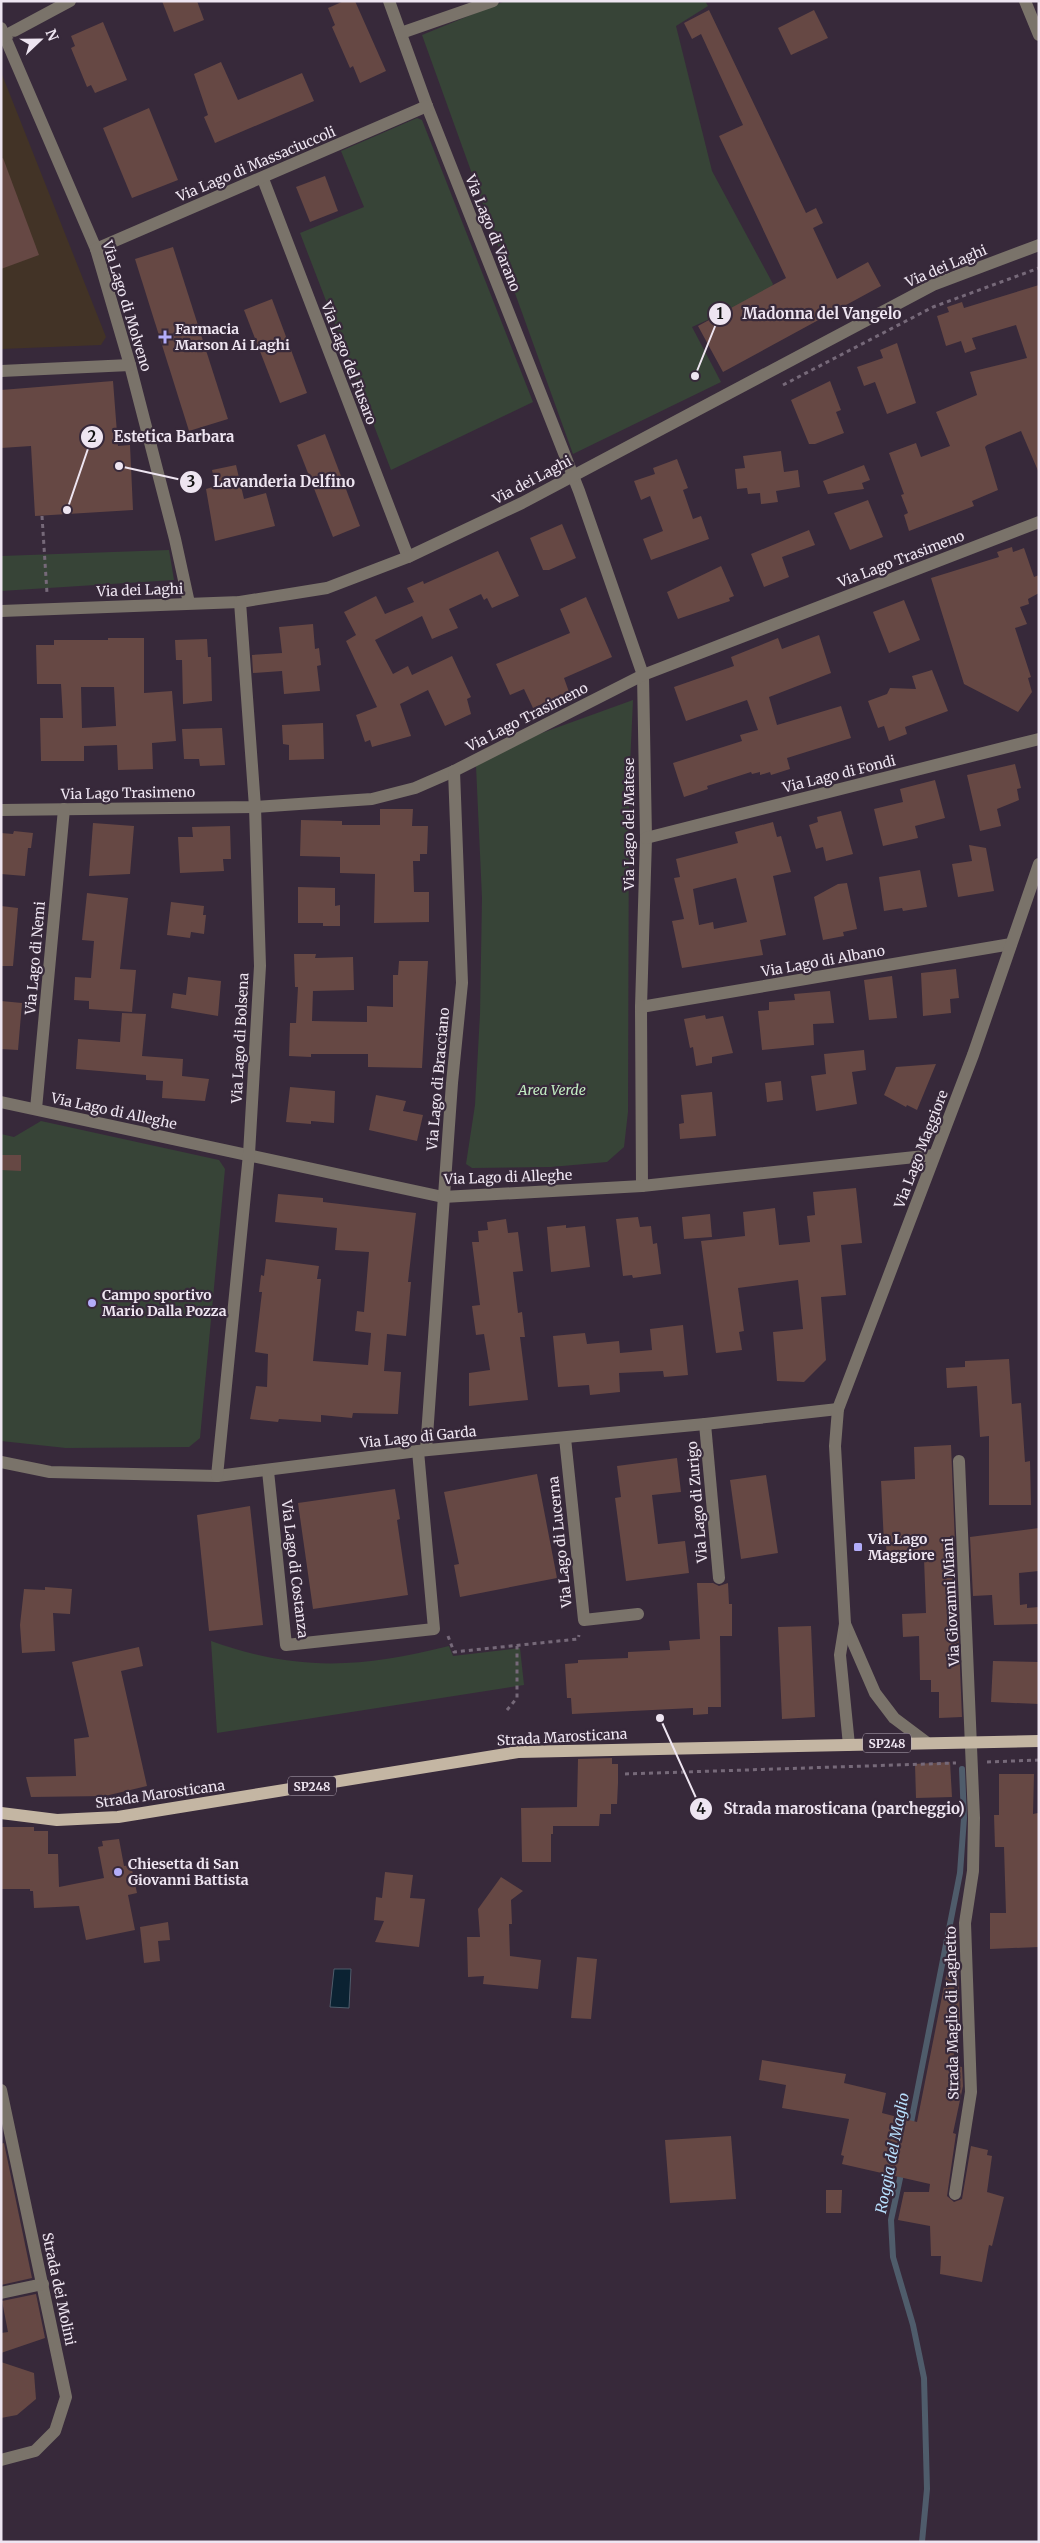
<svg xmlns="http://www.w3.org/2000/svg" width="1040" height="2543" viewBox="0 0 1040 2543" font-family="Merriweather,serif">
<rect width="100%" height="100%" fill="#37293a"/>
<polygon fill="#423326" points="1,72 106,337 101,345 1,349"/>
<g fill="#374437">
<polygon points="505,1 705,1 708,6 676,26 712,171 773,284 769,292 692,327 721,382 573,454 422,35"/>
<polygon points="417,118 422,120 533,402 391,470 300,233 364,207 341,151"/>
<polygon points="169,550 174,580 1,591 1,556"/>
<polygon points="633,700 629,788 628,1112 624,1147 607,1162 551,1167 472,1168 466,1164 475,1105 480,1014 482,898 476,766 517,742"/>
<polygon points="41,1121 219,1160 225,1169 200,1438 189,1447 66,1448 1,1441 1,1134 14,1137"/>
<path d="M211,1641C297,1672 362,1668 449,1646L453,1656L520,1648L524,1685L217,1733Z"/>
</g>
<polygon fill="#0b2232" stroke="#4f5c6b" points="334,1969 351,1969 349,2008 330,2007"/>
<g fill="none" stroke-linecap="round" stroke-linejoin="round">
<g stroke="#4f5c6b" stroke-width="6">
<polyline points="910,2128 960,1873 964,1818 962,1769"/>
<polyline points="902,2169 891,2220 893,2257 913,2325 924,2378 927,2489 922,2542"/>
</g>
</g>
<g fill="#664844" fill-rule="evenodd">
<polygon points="162,1 197,1 204,20 174,32"/>
<polygon points="344,1 355,1 386,71 360,83 353,66 350,68 332,27 335,25 328,8"/>
<polygon points="709,10 806,213 816,208 823,223 813,228 837,279 868,262 881,286 723,372 698,326 786,278 719,136 743,125 701,34 692,39 684,23"/>
<polygon points="814,10 828,38 791,55 778,28"/>
<polygon points="103,22 127,80 95,93 91,85 87,87 71,48 75,46 71,36"/>
<polygon points="221,62 238,100 302,73 314,101 215,143 204,117 208,115 194,74"/>
<polygon points="149,108 178,180 132,198 103,128"/>
<polygon points="3,158 39,255 1,269 1,159"/>
<polygon points="325,176 338,211 310,222 296,187"/>
<polygon points="173,247 228,419 189,431 135,259"/>
<polygon points="1039,285 1039,473 1021,431 987,445 985,447 998,490 972,501 974,506 909,531 904,515 908,513 901,495 904,494 889,453 916,443 921,457 950,446 936,412 977,395 970,372 1027,358 1016,325 972,338 976,349 965,353 961,341 946,346 937,316 949,312 947,307 962,302 964,308"/>
<polygon points="272,299 307,393 280,403 244,310"/>
<polygon points="897,343 916,403 887,414 875,382 864,386 857,367 883,358 880,350"/>
<polygon points="113,381 118,446 130,445 133,510 35,516 31,446 1,448 1,390"/>
<polygon points="830,381 841,410 836,412 844,433 815,444 809,444 791,400"/>
<polygon points="325,434 360,526 333,537 297,445"/>
<polygon points="781,451 784,472 798,470 800,487 776,491 778,502 761,504 760,493 748,494 747,488 737,489 735,469 745,468 743,456"/>
<polygon points="677,459 688,488 683,490 693,519 701,516 709,539 651,560 643,539 663,531 650,496 641,500 634,481 655,474 653,468"/>
<polygon points="236,465 244,499 266,493 275,526 215,541 206,489 216,486 212,470"/>
<polygon points="864,465 870,480 862,483 864,489 828,494 823,481"/>
<polygon points="868,500 883,537 850,550 834,513"/>
<polygon points="562,524 576,558 549,570 543,570 530,538"/>
<polygon points="809,530 815,545 782,557 789,577 764,587 751,554"/>
<polygon points="1012,547 1013,552 1024,548 1034,577 1039,575 1039,593 1028,599 1029,604 1020,607 1027,624 1015,628 1031,677 1028,678 1032,692 1018,712 964,684 931,578 999,557 997,552"/>
<polygon points="498,551 519,596 492,608 487,598 484,600 481,594 449,609 458,628 432,639 422,616 375,640 393,674 408,666 412,675 452,656 471,697 467,699 471,714 445,726 428,690 400,704 411,736 372,747 370,740 365,742 356,715 377,707 346,641 356,635 344,612 376,596 385,614 414,602 407,588 423,581 424,584"/>
<polygon points="721,566 734,596 729,598 730,601 678,619 667,592"/>
<polygon points="586,597 612,657 564,678 569,692 533,708 524,689 510,695 496,664 570,633 560,609"/>
<polygon points="904,600 920,640 889,653 873,612"/>
<polygon points="313,624 315,649 319,648 321,665 317,666 320,691 284,694 282,671 253,673 252,655 282,653 279,627"/>
<polygon points="819,635 831,673 769,697 777,725 841,706 851,738 787,758 790,769 771,775 770,772 760,775 760,772 752,774 751,772 707,786 708,789 684,797 673,763 742,741 740,735 758,730 747,700 686,721 674,687 734,666 731,657 778,638 782,649"/>
<path d="M108,638H144V693L172,691L176,741L152,743L153,769L118,770L117,745L84,746V761H41L40,718H63L61,684H37L36,645H54V640H108ZM81,687H114L116,726L82,728Z"/>
<polygon points="207,639 208,657 211,657 212,701 183,704 182,660 176,660 175,640"/>
<polygon points="932,670 948,711 905,727 907,734 889,741 884,726 878,728 868,701 887,694 890,688 916,689 912,676"/>
<polygon points="323,723 324,759 289,760 289,745 283,744 282,725"/>
<polygon points="222,728 225,765 200,766 199,759 184,759 182,729"/>
<polygon points="1015,764 1021,788 1017,789 1019,800 997,809 1001,826 980,831 967,775"/>
<polygon points="935,780 945,818 915,826 918,838 883,846 874,809 903,802 900,789"/>
<polygon points="380,809 413,809 412,826 428,826 427,854 420,854 420,861 413,861 414,892 429,892 429,922 374,923 375,874 340,873 340,857 300,856 301,820 342,821 342,825 380,825"/>
<polygon points="841,811 853,854 826,861 823,847 816,849 809,825 818,822 817,817"/>
<path d="M773,822L777,837L781,836L791,872L773,876L786,935L760,940L763,955L682,968L672,921L684,919L674,878L680,877L676,859L738,843L735,832ZM736,878L747,922L714,929L713,922L699,925L693,889Z"/>
<polygon points="93,823 134,826 130,874 89,876"/>
<polygon points="230,826 231,859 223,859 224,871 180,873 178,837 193,837 192,827"/>
<polygon points="14,831 33,833 31,848 28,848 25,876 1,874 1,833 13,834"/>
<polygon points="969,845 986,848 994,891 958,897 952,864 972,861"/>
<polygon points="920,870 927,907 903,911 902,908 884,911 879,877"/>
<polygon points="847,883 857,929 843,932 844,936 823,940 814,897 838,884"/>
<polygon points="298,887 335,888 335,906 340,905 340,926 323,926 323,923 298,923"/>
<polygon points="87,893 128,898 120,969 136,970 132,1012 89,1009 89,1001 74,1000 75,977 91,978 94,941 82,940"/>
<polygon points="171,902 204,906 203,915 206,915 204,934 191,932 190,938 167,935"/>
<polygon points="1,906 18,908 13,966 1,966"/>
<polygon points="294,954 316,954 315,958 353,957 354,990 313,991 312,1021 367,1022 367,1006 393,1007 393,975 398,975 399,961 428,961 422,1068 368,1067 368,1054 311,1054 311,1057 289,1056 290,1023 296,1023 298,987 295,987"/>
<polygon points="956,969 959,998 950,999 951,1013 923,1016 921,973"/>
<polygon points="892,976 897,1018 869,1020 864,980"/>
<polygon points="188,977 221,981 218,1016 171,1008 173,993 186,995"/>
<polygon points="830,991 834,1023 813,1024 814,1045 762,1050 758,1011 769,1010 769,1002 795,1000 794,994"/>
<polygon points="1,1001 22,1003 18,1050 1,1049"/>
<polygon points="122,1013 146,1014 142,1056 183,1059 182,1076 209,1079 205,1101 162,1098 163,1081 146,1080 146,1075 76,1069 78,1039 120,1042"/>
<polygon points="705,1015 706,1019 723,1016 733,1053 712,1057 712,1063 696,1066 693,1047 690,1048 684,1019"/>
<polygon points="864,1050 866,1070 852,1072 857,1104 816,1111 811,1076 826,1074 824,1054"/>
<polygon points="936,1064 917,1110 907,1105 906,1107 884,1095 896,1067"/>
<polygon points="781,1081 783,1100 767,1102 765,1083"/>
<polygon points="290,1087 335,1091 334,1123 311,1121 311,1124 286,1122"/>
<polygon points="712,1092 716,1136 680,1139 679,1124 684,1123 681,1095"/>
<polygon points="376,1095 406,1101 403,1111 423,1115 417,1141 369,1130"/>
<polygon points="2,1155 21,1155 21,1171 1,1170"/>
<polygon points="856,1188 862,1243 841,1245 846,1295 821,1297 826,1360 804,1382 777,1381 773,1332 803,1329 798,1280 738,1288 744,1331 739,1332 742,1350 716,1353 701,1241 745,1236 743,1212 775,1208 779,1245 810,1242 807,1216 815,1215 813,1192"/>
<polygon points="278,1194 323,1198 323,1202 416,1213 408,1282 411,1282 406,1336 387,1334 384,1371 401,1372 398,1414 353,1413 352,1418 321,1415 321,1422 279,1419 278,1422 250,1419 256,1386 267,1387 268,1354 255,1352 262,1292 259,1292 261,1275 264,1276 266,1259 319,1266 317,1279 321,1279 313,1361 368,1365 371,1333 355,1331 357,1311 364,1312 369,1252 335,1250 337,1228 275,1222"/>
<polygon points="710,1214 712,1237 684,1239 682,1217"/>
<polygon points="638,1217 640,1227 651,1226 653,1244 657,1243 661,1274 633,1278 632,1275 623,1276 616,1219"/>
<polygon points="506,1219 508,1233 518,1232 523,1271 513,1272 518,1313 522,1312 525,1337 520,1337 528,1400 469,1406 469,1373 490,1370 484,1334 476,1335 472,1306 480,1305 472,1242 479,1242 478,1231 488,1230 487,1222"/>
<polygon points="566,1225 566,1228 585,1226 590,1267 551,1272 547,1227"/>
<polygon points="683,1325 688,1375 664,1377 663,1371 619,1373 620,1392 590,1395 589,1385 558,1387 553,1336 585,1333 587,1344 619,1341 620,1353 652,1350 650,1329"/>
<polygon points="1009,1359 1012,1404 1021,1403 1025,1462 1030,1461 1031,1505 989,1505 989,1436 980,1437 977,1386 947,1388 946,1368 965,1367 965,1361"/>
<polygon points="951,1445 962,1717 939,1718 939,1692 931,1692 931,1680 920,1680 919,1636 903,1637 902,1614 926,1613 924,1558 887,1560 886,1544 884,1544 881,1481 915,1479 914,1447"/>
<polygon points="677,1458 681,1492 652,1495 658,1544 685,1541 689,1573 626,1581 615,1498 621,1497 617,1466"/>
<polygon points="537,1474 557,1578 460,1597 454,1565 459,1564 444,1492"/>
<polygon points="766,1475 778,1553 741,1559 730,1480"/>
<polygon points="395,1489 400,1519 397,1520 408,1595 313,1609 298,1503"/>
<polygon points="250,1506 263,1625 209,1631 197,1515"/>
<polygon points="1039,1528 1039,1571 1019,1573 1020,1605 1027,1604 1027,1608 1039,1607 1039,1624 994,1625 992,1595 973,1596 970,1537"/>
<polygon points="697,1583 713,1583 719,1586 728,1583 729,1604 732,1604 732,1636 720,1636 721,1707 708,1707 708,1714 693,1715 693,1708 572,1714 571,1698 567,1698 565,1664 578,1663 578,1660 628,1658 628,1652 670,1650 669,1641 700,1639"/>
<polygon points="45,1587 72,1589 70,1614 53,1613 55,1651 22,1653 20,1625 24,1589 45,1590"/>
<polygon points="811,1626 815,1717 782,1719 778,1627"/>
<polygon points="139,1647 143,1666 121,1671 147,1786 105,1796 31,1797 26,1777 76,1776 74,1739 89,1737 72,1662"/>
<polygon points="993,1661 1039,1662 1039,1704 991,1702"/>
<polygon points="612,1758 612,1764 618,1764 618,1783 617,1804 611,1804 611,1814 600,1814 599,1826 553,1826 553,1834 551,1834 551,1862 522,1862 521,1808 577,1807 578,1759"/>
<polygon points="950,1762 952,1797 916,1798 915,1764"/>
<polygon points="999,1774 1034,1774 1033,1814 1038,1813 1039,1822 1039,1947 990,1949 990,1913 1006,1913 1004,1847 995,1847 994,1815 999,1815"/>
<polygon points="1,1827 34,1827 34,1831 48,1831 48,1854 58,1854 59,1887 104,1878 98,1847 103,1846 102,1841 119,1839 124,1866 131,1865 137,1893 128,1895 135,1930 86,1940 79,1906 34,1908 33,1891 30,1891 30,1889 2,1889"/>
<polygon points="385,1872 413,1875 410,1898 425,1899 419,1947 375,1942 384,1921 374,1920 376,1897 382,1898"/>
<polygon points="501,1877 523,1891 511,1900 512,1924 509,1924 510,1956 541,1960 538,1989 483,1984 484,1976 468,1977 467,1937 480,1937 478,1909"/>
<polygon points="168,1922 170,1940 158,1941 160,1961 144,1963 140,1927"/>
<polygon points="954,1936 957,1936 960,2019 952,2065 962,2067 963,2086 953,2133 956,2134 947,2196 954,2202 962,2199 971,2146 988,2150 987,2155 992,2156 987,2192 1004,2197 992,2246 989,2245 982,2282 940,2274 941,2256 931,2256 930,2226 898,2220 904,2192 929,2192 930,2184 842,2164 844,2156 841,2155 849,2119 782,2108 786,2085 759,2080 762,2060 846,2074 844,2083 886,2093 882,2113 917,2122"/>
<polygon points="577,1957 597,1959 591,2019 571,2018"/>
<polygon points="731,2136 736,2199 670,2203 665,2140"/>
<polygon points="4,2143 32,2278 1,2285 1,2144"/>
<polygon points="826,2190 842,2190 841,2213 826,2213"/>
<polygon points="36,2294 45,2338 1,2353 1,2333 8,2332 2,2301"/>
<polygon points="1,2362 34,2373 36,2399 17,2415 1,2418"/>
</g>
<g fill="none" stroke-linecap="round" stroke-linejoin="round">
<g stroke="#766979" stroke-width="3" stroke-dasharray="4 4" stroke-linecap="butt">
<polyline points="783,385 933,307 1039,268"/>
<polyline points="42,516 47,593"/>
<polyline points="448,1636 454,1652 578,1639 579,1635"/>
<polyline points="507,1710 517,1698 517,1646"/>
<polyline points="987,1762 1039,1760"/>
<polyline points="625,1774 956,1763"/>
</g>
<g stroke="#7a736a" stroke-width="12">
<polyline points="389,1 427,106 579,491 643,675 646,838 641,1007 642,1186"/>
<polyline points="1025,1 1039,35"/>
<polyline points="1,28 96,249 130,365 175,539 189,603"/>
<polyline points="401,33 493,1"/>
<polyline points="1,38 70,1"/>
<polyline points="263,179 408,557"/>
<polyline points="96,249 427,106"/>
<polyline points="1,371 130,365"/>
<polyline points="1,611 240,602 327,588 408,557 522,503 933,285 1039,245"/>
<polyline points="1,810 255,807 372,799 415,788 454,771 643,675 1039,522"/>
<polyline points="646,838 1039,739"/>
<polyline points="641,1007 1011,944"/>
<polyline points="1,1102 443,1197 642,1186 934,1155"/>
<polyline points="36,1109 64,809"/>
<polyline points="705,1424 719,1578"/>
<polyline points="565,1438 584,1620 638,1614"/>
<polyline points="426,1450 452,1083 462,983 454,771"/>
<polyline points="1,1462 50,1472 217,1476 418,1451 705,1424 838,1409"/>
<polyline points="268,1471 286,1645 434,1629 418,1451"/>
<polyline points="217,1476 249,1154 260,966 255,807 240,602"/>
<polyline points="845,1624 875,1693 894,1718 926,1742"/>
<polyline points="849,1745 840,1655 845,1624 835,1446 838,1409 973,1055 1039,864"/>
<polyline points="1,2090 66,2397 55,2431 35,2451 1,2460"/>
<polyline points="955,2194 971,2092 965,1923 973,1871 974,1818 959,1461"/>
<polyline points="1,2293 43,2284"/>
</g>
<polyline stroke="#c4b6a3" stroke-width="12" points="1,1813 57,1820 118,1817 518,1752 1039,1741"/>
</g>
<g fill="#b3adf9" stroke="#37293a" stroke-width="2">
<path d="M162.5 329.5h5v5h5v5h-5v5h-5v-5h-5v-5h5z"/>
<circle cx="92" cy="1303" r="5"/>
<rect x="853" y="1542" width="10" height="10" rx="2.5"/>
<circle cx="118" cy="1872" r="5"/>
</g>
<g text-anchor="middle" dominant-baseline="central" stroke-width="4.5" stroke-linejoin="round" paint-order="stroke">
<g fill="#37293a" stroke="#b7adba" stroke-width="1">
<rect x="863" y="1733.5" width="48" height="19" rx="4"/>
<rect x="288" y="1776.5" width="48" height="19" rx="4"/>
</g>
<g font-size="12" font-weight="bold" fill="#eee5f1">
<text x="887" y="1743">SP248</text>
<text x="312" y="1786">SP248</text>
</g>
<g font-size="14" fill="#eee5f1" stroke="#37293a">
<text transform="translate(256 164) rotate(-23)">Via Lago di Massaciuccoli</text>
<text transform="translate(493 233) rotate(68)">Via Lago di Varano</text>
<text transform="translate(946 266) rotate(-23)">Via dei Laghi</text>
<text transform="translate(127 306) rotate(73)">Via Lago di Molveno</text>
<text transform="translate(349 363) rotate(69)">Via Lago del Fusaro</text>
<text transform="translate(532 480) rotate(-28)">Via dei Laghi</text>
<text transform="translate(901 559) rotate(-21)">Via Lago Trasimeno</text>
<text transform="translate(140 590) rotate(-2)">Via dei Laghi</text>
<text transform="translate(527 717) rotate(-27)">Via Lago Trasimeno</text>
<text transform="translate(839 774) rotate(-14)">Via Lago di Fondi</text>
<text transform="translate(128 793) rotate(-1)">Via Lago Trasimeno</text>
<text transform="translate(629 824) rotate(-90)">Via Lago del Matese</text>
<text transform="translate(35 958) rotate(-85)">Via Lago di Nemi</text>
<text transform="translate(823 961) rotate(-10)">Via Lago di Albano</text>
<text transform="translate(240 1038) rotate(-87)">Via Lago di Bolsena</text>
<text transform="translate(438 1079) rotate(-85)">Via Lago di Bracciano</text>
<text transform="translate(114 1111) rotate(12)">Via Lago di Alleghe</text>
<text transform="translate(921 1149) rotate(-69)">Via Lago Maggiore</text>
<text transform="translate(508 1177) rotate(-2)">Via Lago di Alleghe</text>
<text transform="translate(418 1437) rotate(-6)">Via Lago di Garda</text>
<text transform="translate(697 1502) rotate(-95)">Via Lago di Zurigo</text>
<text transform="translate(560 1542) rotate(-96)">Via Lago di Lucerna</text>
<text transform="translate(295 1569) rotate(83)">Via Lago di Costanza</text>
<text transform="translate(951 1602) rotate(-93)">Via Giovanni Miani</text>
<text transform="translate(562 1737) rotate(-3)">Strada Marosticana</text>
<text transform="translate(160 1794) rotate(-8)">Strada Marosticana</text>
<text transform="translate(952 2013) rotate(-91)">Strada Maglio di Laghetto</text>
<text transform="translate(59 2289) rotate(78)">Strada dei Molini</text>
</g>
<g font-size="14" font-weight="bold" fill="#eee5f1" stroke="#37293a" text-anchor="start">
<text x="175" y="329">Farmacia<tspan x="175" dy="16">Marson Ai Laghi</tspan></text>
<text x="102" y="1295">Campo sportivo<tspan x="102" dy="16">Mario Dalla Pozza</tspan></text>
<text x="868" y="1539">Via Lago<tspan x="868" dy="16">Maggiore</tspan></text>
<text x="128" y="1864">Chiesetta di San<tspan x="128" dy="16">Giovanni Battista</tspan></text>
</g>
<g font-size="14" font-style="italic" fill="#c1ebc1" stroke="#37293a">
<text x="552" y="1090">Area Verde</text>
</g>
<g font-size="15" font-style="italic" fill="#b8dffd" stroke="#37293a">
<text transform="translate(892 2153) rotate(-79)">Roggia del Maglio</text>
</g>
</g>
<path fill="none" stroke="#eee5f1" stroke-width="2" d="M695 376L720 314M67 510L92 437M119 466L191 482M660 1718L701 1809"/>
<g fill="#eee5f1" stroke="#37293a" stroke-width="2">
<circle cx="695" cy="376" r="5"/>
<circle cx="67" cy="510" r="5"/>
<circle cx="119" cy="466" r="5"/>
<circle cx="660" cy="1718" r="5"/>
<circle cx="720" cy="314" r="12"/>
<circle cx="92" cy="437" r="12"/>
<circle cx="191" cy="482" r="12"/>
<circle cx="701" cy="1809" r="12"/>
</g>
<g font-size="15" text-anchor="middle" font-weight="bold" fill="#111">
<text x="720" y="319">1</text>
<text x="92" y="442">2</text>
<text x="191" y="487">3</text>
<text x="701" y="1814">4</text>
</g>
<g font-size="15" text-anchor="middle" font-weight="bold" fill="#eee5f1" stroke="#37293a" stroke-width="4.5" stroke-linejoin="round" paint-order="stroke">
<text x="822" y="319">Madonna del Vangelo</text>
<text x="174" y="442">Estetica Barbara</text>
<text x="284" y="487">Lavanderia Delfino</text>
<text x="844" y="1814">Strada marosticana (parcheggio)</text>
</g>
<rect width="1040" height="2543" fill="none" stroke="#eee5f1" stroke-width="5"/>
<g transform="translate(40 40) rotate(68)" stroke="#37293a" stroke-width="4" paint-order="stroke">
<path d="M0-4L9 19L0 12L-9 19Z" fill="#eee5f1"/>
<text y="-8" font-size="14" font-weight="bold" text-anchor="middle" fill="#eee5f1">N</text>
</g>
</svg>
